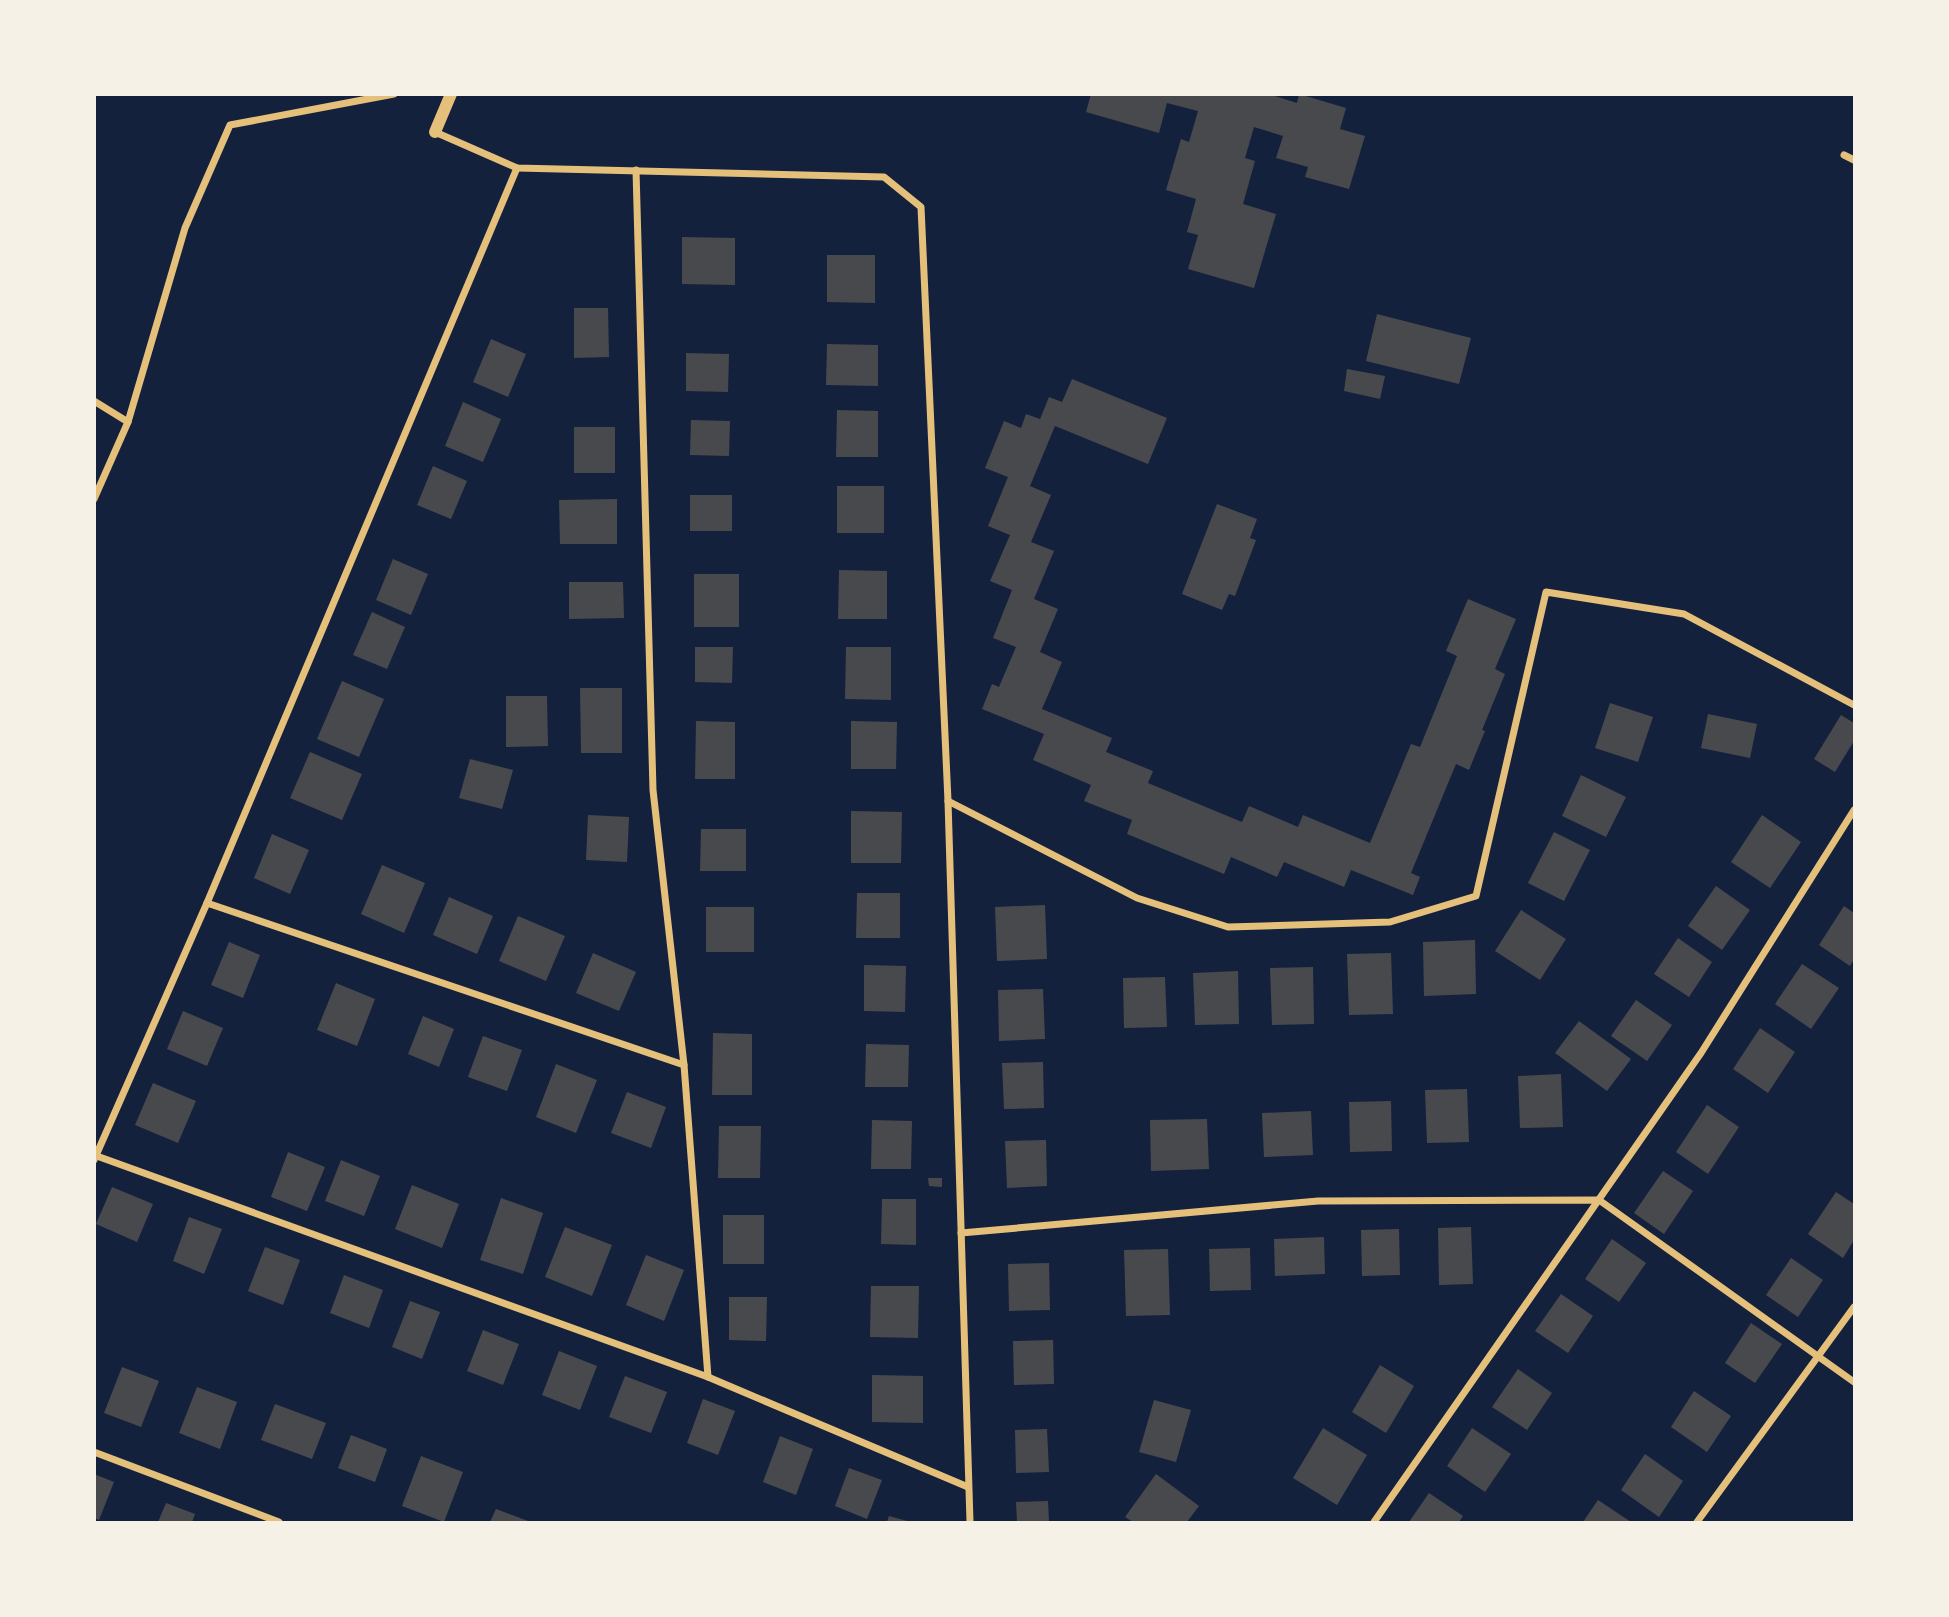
<svg xmlns="http://www.w3.org/2000/svg" width="1949" height="1617" viewBox="0 0 1949 1617" font-family="Ubuntu,sans-serif">
<rect width="100%" height="100%" fill="#14213d"/>
<g fill="#48494c">
<polygon points="1091,94 1268,94 1297,103 1299,94 1346,108 1340,129 1365,136 1349,189 1305,177 1308,167 1276,158 1283,136 1254,127 1245,158 1255,161 1243,204 1276,214 1254,288 1188,269 1198,235 1187,232 1196,199 1166,190 1181,139 1189,142 1198,111 1167,103 1159,133 1086,112"/>
<polygon points="682,237 735,238 735,285 682,284"/>
<polygon points="827,255 875,255 875,303 827,302"/>
<polygon points="574,308 608,308 609,357 574,358"/>
<polygon points="1377,314 1471,338 1459,384 1366,361"/>
<polygon points="491,339 526,354 508,397 473,382"/>
<polygon points="827,344 878,345 878,386 826,385"/>
<polygon points="686,353 729,354 728,392 686,391"/>
<polygon points="1347,369 1385,376 1380,399 1344,391"/>
<polygon points="1072,379 1167,418 1148,464 1055,426 1030,486 1051,495 1031,542 1054,551 1034,599 1058,609 1040,652 1062,662 1042,709 1112,738 1106,752 1153,771 1148,783 1242,822 1249,806 1298,827 1303,815 1370,843 1411,744 1420,747 1457,656 1446,651 1468,599 1516,619 1495,669 1505,674 1482,730 1485,731 1469,770 1456,764 1411,873 1420,877 1413,895 1351,870 1344,887 1284,862 1277,877 1231,857 1224,874 1127,834 1132,820 1084,801 1091,785 1033,760 1044,734 982,709 992,684 999,687 1016,647 993,638 1012,590 990,581 1010,535 988,526 1008,477 985,468 1004,421 1021,428 1026,414 1040,419 1049,397 1062,402"/>
<polygon points="463,402 501,419 483,462 445,446"/>
<polygon points="837,410 878,411 878,457 836,457"/>
<polygon points="691,420 730,421 729,456 690,455"/>
<rect x="574" y="427" width="41" height="46"/>
<polygon points="433,466 467,481 451,519 417,505"/>
<rect x="837" y="486" width="47" height="47"/>
<rect x="690" y="495" width="42" height="36"/>
<polygon points="617,499 617,544 560,544 559,500"/>
<polygon points="1217,504 1257,519 1250,538 1256,540 1235,596 1229,594 1222,610 1182,594"/>
<polygon points="393,559 428,574 411,615 376,600"/>
<polygon points="839,570 887,571 887,619 838,619"/>
<rect x="694" y="574" width="45" height="53"/>
<polygon points="569,582 623,582 624,618 569,619"/>
<polygon points="372,612 405,627 387,669 353,655"/>
<polygon points="695,647 733,647 732,683 695,682"/>
<polygon points="846,647 891,647 891,700 845,699"/>
<polygon points="342,681 384,699 359,757 317,739"/>
<polygon points="580,688 622,688 622,753 581,753"/>
<polygon points="506,696 547,696 548,746 506,747"/>
<polygon points="1610,703 1653,717 1638,762 1595,748"/>
<polygon points="1708,714 1757,724 1750,758 1701,748"/>
<polygon points="1841,715 1854,723 1854,741 1835,772 1814,759"/>
<polygon points="696,721 735,722 735,779 695,779"/>
<polygon points="851,721 897,722 896,769 851,769"/>
<polygon points="310,752 362,774 342,820 290,798"/>
<polygon points="470,759 513,770 502,809 459,798"/>
<polygon points="1581,775 1626,797 1606,837 1562,816"/>
<polygon points="851,811 902,812 901,863 851,863"/>
<polygon points="588,815 629,817 627,862 586,860"/>
<polygon points="1762,815 1801,842 1770,888 1731,862"/>
<polygon points="701,829 746,829 746,871 700,871"/>
<polygon points="1554,832 1590,850 1564,901 1528,883"/>
<polygon points="272,834 309,850 290,894 254,878"/>
<polygon points="382,865 425,883 404,933 361,914"/>
<polygon points="1716,886 1750,910 1722,950 1688,926"/>
<polygon points="857,893 900,893 900,938 856,938"/>
<polygon points="449,897 493,916 477,954 433,935"/>
<polygon points="1045,905 1047,959 997,961 995,907"/>
<polygon points="1844,906 1854,913 1854,959 1850,966 1819,945"/>
<rect x="706" y="907" width="48" height="45"/>
<polygon points="1521,910 1566,939 1540,980 1495,951"/>
<polygon points="518,916 565,936 546,981 499,961"/>
<polygon points="1678,938 1712,962 1689,997 1654,974"/>
<polygon points="1475,940 1476,994 1424,996 1423,942"/>
<polygon points="229,942 260,955 243,998 211,985"/>
<polygon points="593,953 636,972 619,1011 576,993"/>
<polygon points="1391,953 1393,1014 1349,1015 1347,954"/>
<polygon points="1802,964 1839,988 1811,1029 1775,1004"/>
<polygon points="864,965 906,966 905,1012 864,1011"/>
<polygon points="1313,967 1314,1024 1272,1025 1270,968"/>
<polygon points="1238,971 1239,1024 1195,1025 1193,973"/>
<polygon points="1165,977 1167,1027 1124,1028 1123,978"/>
<polygon points="336,983 375,999 357,1046 317,1030"/>
<polygon points="1043,989 1045,1039 999,1041 998,990"/>
<polygon points="1636,1000 1672,1025 1647,1061 1611,1036"/>
<polygon points="183,1011 223,1028 207,1066 167,1049"/>
<polygon points="423,1016 454,1029 439,1067 408,1054"/>
<polygon points="1579,1021 1631,1059 1607,1091 1555,1053"/>
<polygon points="1760,1028 1795,1052 1768,1093 1733,1069"/>
<polygon points="713,1033 752,1034 752,1095 712,1095"/>
<polygon points="483,1036 522,1050 507,1091 468,1077"/>
<polygon points="866,1044 909,1045 908,1087 865,1087"/>
<polygon points="1043,1062 1044,1108 1004,1109 1002,1063"/>
<polygon points="556,1064 597,1080 576,1133 536,1117"/>
<polygon points="1561,1074 1563,1127 1520,1128 1518,1076"/>
<polygon points="153,1083 196,1101 178,1143 135,1125"/>
<polygon points="1467,1089 1469,1142 1427,1143 1425,1090"/>
<polygon points="627,1092 666,1107 651,1148 611,1133"/>
<polygon points="1391,1101 1392,1151 1350,1152 1349,1102"/>
<polygon points="1707,1105 1739,1127 1708,1174 1676,1152"/>
<polygon points="1311,1111 1313,1155 1264,1157 1262,1113"/>
<polygon points="1207,1119 1209,1169 1151,1171 1150,1120"/>
<polygon points="872,1120 912,1121 911,1169 871,1169"/>
<polygon points="719,1126 761,1126 760,1178 718,1178"/>
<polygon points="1046,1140 1047,1186 1007,1188 1005,1141"/>
<polygon points="288,1152 325,1167 307,1211 271,1197"/>
<polygon points="341,1160 380,1176 364,1216 325,1201"/>
<polygon points="1663,1171 1693,1191 1664,1234 1634,1213"/>
<polygon points="928,1178 942,1178 942,1187 929,1186"/>
<polygon points="412,1185 459,1204 442,1248 395,1229"/>
<polygon points="112,1187 153,1204 137,1242 96,1224"/>
<polygon points="1836,1192 1854,1204 1854,1240 1843,1258 1808,1234"/>
<polygon points="501,1198 543,1213 523,1274 480,1260"/>
<polygon points="882,1199 916,1199 916,1245 881,1244"/>
<rect x="723" y="1215" width="41" height="49"/>
<polygon points="189,1217 222,1229 204,1274 173,1261"/>
<polygon points="565,1227 612,1245 592,1296 545,1277"/>
<polygon points="1471,1227 1473,1284 1439,1285 1438,1228"/>
<polygon points="1399,1229 1400,1275 1362,1276 1361,1230"/>
<polygon points="1324,1237 1325,1274 1275,1276 1274,1239"/>
<polygon points="1612,1239 1646,1263 1619,1302 1585,1279"/>
<polygon points="265,1247 300,1260 283,1305 248,1291"/>
<polygon points="1250,1248 1251,1290 1210,1291 1209,1249"/>
<polygon points="1168,1249 1170,1315 1126,1316 1124,1250"/>
<polygon points="646,1255 684,1270 664,1321 626,1305"/>
<polygon points="1791,1258 1823,1280 1798,1317 1766,1295"/>
<polygon points="1049,1263 1050,1310 1009,1311 1008,1264"/>
<polygon points="344,1275 383,1290 369,1328 330,1313"/>
<polygon points="871,1286 919,1286 918,1338 870,1337"/>
<polygon points="1561,1294 1593,1316 1568,1353 1535,1331"/>
<polygon points="729,1297 767,1297 766,1341 729,1340"/>
<polygon points="410,1301 440,1312 422,1359 392,1347"/>
<polygon points="1751,1323 1782,1344 1755,1383 1725,1363"/>
<polygon points="483,1330 519,1344 503,1385 467,1371"/>
<polygon points="1053,1340 1054,1384 1014,1385 1013,1341"/>
<polygon points="559,1351 597,1366 580,1410 542,1395"/>
<polygon points="1380,1365 1414,1386 1386,1433 1352,1412"/>
<polygon points="122,1367 159,1381 141,1427 104,1413"/>
<polygon points="1518,1369 1552,1393 1527,1430 1492,1407"/>
<polygon points="872,1375 923,1376 923,1423 872,1422"/>
<polygon points="625,1376 667,1392 651,1433 609,1417"/>
<polygon points="197,1387 237,1402 220,1449 179,1433"/>
<polygon points="1694,1391 1731,1416 1707,1452 1671,1427"/>
<polygon points="703,1399 735,1411 718,1455 687,1443"/>
<polygon points="1154,1400 1191,1410 1176,1462 1139,1452"/>
<polygon points="275,1404 326,1423 312,1459 261,1440"/>
<polygon points="1323,1428 1367,1455 1337,1505 1293,1478"/>
<polygon points="1472,1428 1511,1454 1485,1492 1447,1466"/>
<polygon points="1047,1429 1049,1472 1016,1473 1015,1430"/>
<polygon points="351,1435 387,1449 375,1482 338,1468"/>
<polygon points="780,1436 813,1449 796,1495 763,1482"/>
<polygon points="1645,1454 1683,1481 1659,1517 1621,1490"/>
<polygon points="421,1456 463,1472 444,1522 402,1506"/>
<polygon points="849,1468 882,1480 867,1519 835,1506"/>
<polygon points="94,1474 114,1482 99,1520 94,1518"/>
<polygon points="1156,1474 1199,1506 1187,1522 1133,1522 1125,1517"/>
<polygon points="1429,1493 1463,1516 1459,1522 1409,1522"/>
<polygon points="1598,1500 1631,1522 1583,1522"/>
<polygon points="1048,1501 1049,1522 1017,1522 1016,1502"/>
<polygon points="166,1503 195,1514 192,1522 158,1522"/>
<polygon points="496,1509 531,1522 490,1522"/>
<polygon points="889,1516 911,1522 887,1522"/>
</g>
<g fill="none" stroke-linecap="round" stroke-linejoin="round">
<g stroke="#e5c07b" stroke-width="7">
<polyline points="435,132 517,168 884,177 921,207 948,801 970,1522"/>
<polyline points="1844,155 1854,160"/>
<polyline points="636,170 653,790 684,1065 708,1377"/>
<polyline points="94,401 128,422"/>
<polyline points="94,499 128,422 185,228 230,125 394,94"/>
<polyline points="948,801 1137,898 1228,927 1390,922 1476,896 1546,592 1684,614 1854,705"/>
<polyline points="207,903 684,1065"/>
<polyline points="94,1155 708,1377 968,1487"/>
<polyline points="94,1160 207,903 517,168"/>
<polyline points="961,1233 1318,1201 1599,1200 1854,1382"/>
<polyline points="94,1452 279,1522"/>
<polyline points="1374,1522 1701,1053 1854,810"/>
<polyline points="1697,1522 1854,1307"/>
</g>
<polyline stroke="#e5c07b" stroke-width="12" points="435,132 451,94"/>
</g>
<rect width="1949" height="1617" fill="none" stroke="#f6f1e7" stroke-width="192"/>
</svg>
